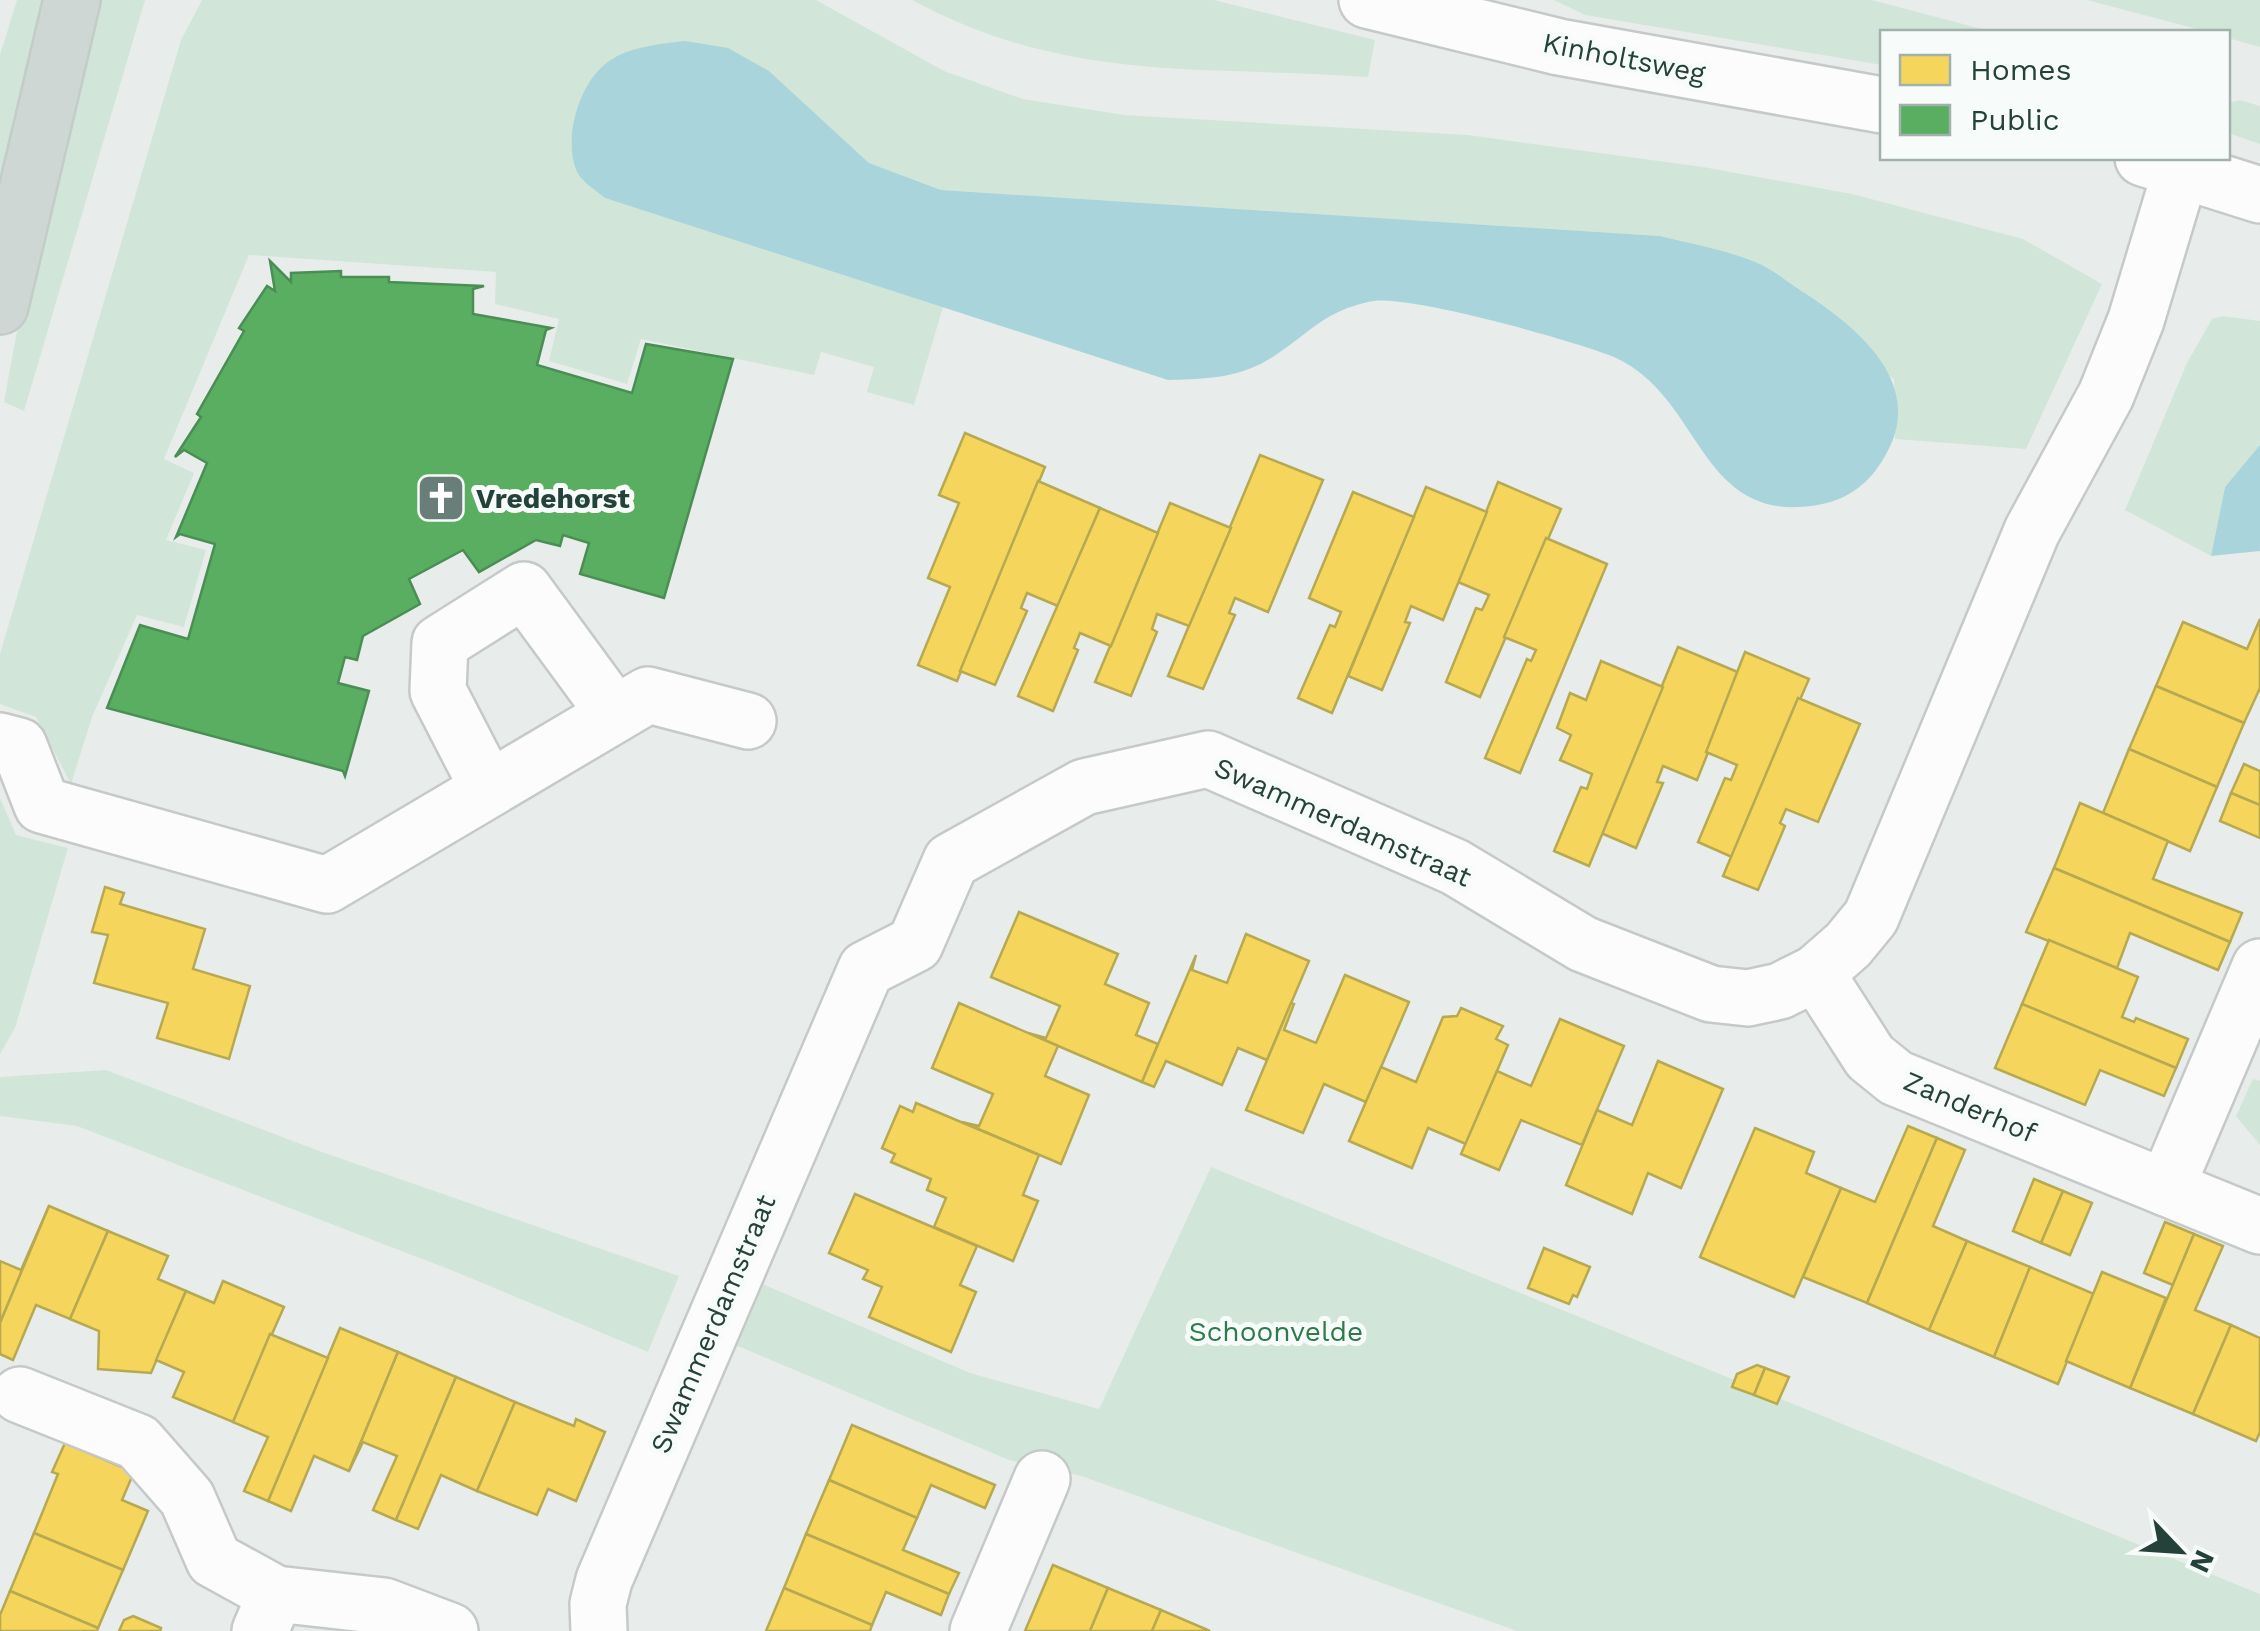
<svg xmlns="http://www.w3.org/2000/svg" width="2260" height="1631" viewBox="0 0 2260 1631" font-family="'Work Sans',sans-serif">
<rect width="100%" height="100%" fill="#e8edeb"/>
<g fill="#d1e6d8">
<polygon points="17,0 56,0 0,223 0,55"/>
<path d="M99,0H145L24,411L4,402C28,265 58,133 99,0Z"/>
<polygon points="202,0 816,0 944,71 1023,99 1124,115 1468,135 1703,167 1852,194 2023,239 2102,284 2026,449 1895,439 1894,379 1660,236 941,190 869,163 769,71 605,198 943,307 914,405 867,392 874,367 821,352 814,375 641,339 627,384 549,361 559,319 495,304 496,272 249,255 164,459 194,473 166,540 206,550 184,627 137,615 92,717 71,784 36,717 0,704 0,654 181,40"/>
<path d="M912,0H1214L1375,40L1368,77C1200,65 1068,84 912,0Z"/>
<polygon points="1554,0 1872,0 1993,32 1882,32 1882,65 1585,15"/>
<polygon points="2087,0 2260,0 2260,47 2228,38 2228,32 2208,32"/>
<polygon points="2240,100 2260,106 2260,144 2228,133 2228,103"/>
<polygon points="2222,316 2260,321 2260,445 2225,487 2211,556 2125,510 2187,363 2212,319"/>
<polygon points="0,798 16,835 68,848 15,1028 0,1054"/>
<polygon points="106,1070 322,1152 679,1276 648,1352 456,1272 77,1126 0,1116 0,1077"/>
<polygon points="2253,1079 2260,1081 2260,1145 2236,1116"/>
<polygon points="1211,1167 2260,1594 2260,1631 1517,1631 1081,1476 1009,1460 726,1341 751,1279 970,1373 1099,1409"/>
</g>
<g fill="#a9d4db">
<path d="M685,41L728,48L769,71L869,163L941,190L1660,236C1691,244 1726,250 1755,262C1771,268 1786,281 1800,290C1856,326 1928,383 1885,456C1866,490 1839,505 1799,507C1696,512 1699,390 1609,355C1567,339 1413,296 1374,301C1365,302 1353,306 1345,309C1312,322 1288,352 1256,366C1228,379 1198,379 1168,380L605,198C597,191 582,182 577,172C563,140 578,87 604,65C625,47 659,44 685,41Z"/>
<polygon points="2260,445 2260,551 2211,556 2225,487"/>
</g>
<g fill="#f6d55c" stroke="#b7a952" stroke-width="2.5">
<polygon points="965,433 1045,467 957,681 918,665 950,587 928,578 959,503 939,495"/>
<polygon points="1260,455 1323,480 1268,612 1235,598 1229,613 1235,615 1203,689 1168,676"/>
<polygon points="1038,481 1100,508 1058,606 1027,593 1021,608 1027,611 995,685 960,671"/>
<polygon points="1498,482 1561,509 1480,697 1446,682 1476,608 1482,610 1489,595 1458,582"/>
<polygon points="1426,487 1487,512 1443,620 1411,606 1405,622 1410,623 1382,690 1348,676"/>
<polygon points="1353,492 1414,517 1332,713 1298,698 1330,625 1335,627 1341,612 1309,598"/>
<polygon points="1170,503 1231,528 1189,626 1157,614 1152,629 1157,632 1131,696 1095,682"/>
<polygon points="1100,508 1158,533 1111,646 1080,633 1074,648 1078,650 1053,711 1018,696"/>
<polygon points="1546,538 1607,564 1520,773 1485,758 1527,659 1531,661 1536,650 1504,637"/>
<polygon points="2260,619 2260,688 2244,723 2156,686 2183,622 2247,649"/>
<polygon points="1678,647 1740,673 1697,780 1663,766 1657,782 1663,783 1636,848 1601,833"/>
<polygon points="1745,652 1809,679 1732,857 1698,842 1725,778 1731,780 1737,765 1706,752"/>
<polygon points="1601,661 1663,687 1589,866 1554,851 1581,787 1587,789 1592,774 1560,760 1571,735 1557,728 1570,693 1586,700"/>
<polygon points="2156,686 2244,723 2217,787 2129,749"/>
<polygon points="1798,698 1860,724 1818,822 1786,809 1780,823 1785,826 1758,890 1723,876"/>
<polygon points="2129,749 2217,787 2190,851 2103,813"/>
<polygon points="2244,764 2260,771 2260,805 2231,793"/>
<polygon points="2231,793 2260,805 2260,838 2220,821"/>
<polygon points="2080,803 2168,841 2153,879 2242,913 2230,942 2054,868"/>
<polygon points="2054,868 2230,942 2218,970 2130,933 2117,968 2026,932"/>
<polygon points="105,887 124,893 120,904 205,929 193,969 250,986 229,1059 157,1038 168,1003 94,983 108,935 92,932"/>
<polygon points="1019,912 1118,954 1105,984 1149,1003 1136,1035 1158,1044 1142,1082 1028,1033 1046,1038 1060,1006 991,977"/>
<polygon points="1246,934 1309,961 1267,1060 1238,1048 1222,1085 1166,1061 1154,1087 1142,1082 1196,955 1192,970 1227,983"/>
<polygon points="2049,940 2138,977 2122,1017 2134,1022 2136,1018 2188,1039 2176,1068 2022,1004"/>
<polygon points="1345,975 1409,1002 1366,1102 1324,1084 1303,1133 1246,1110 1291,1003 1294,1004 1284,1030 1316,1043"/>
<polygon points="959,1003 1058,1046 1045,1076 1089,1095 1061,1164 962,1122 979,1126 993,1094 932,1068"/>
<polygon points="2022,1004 2176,1068 2164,1096 2100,1070 2085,1105 1995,1068"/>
<polygon points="1461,1008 1503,1026 1496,1039 1508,1045 1466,1144 1428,1128 1412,1168 1349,1141 1381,1067 1416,1082 1443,1017 1457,1016"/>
<polygon points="1560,1019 1624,1046 1582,1145 1521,1120 1499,1170 1461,1154 1497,1071 1531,1086"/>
<polygon points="1658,1061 1723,1089 1681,1188 1648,1173 1632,1214 1566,1185 1597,1110 1632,1125"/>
<polygon points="916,1103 1039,1155 1023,1195 1038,1201 1013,1261 934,1227 946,1198 927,1190 931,1179 891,1162 895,1154 882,1148 900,1106 913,1112"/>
<polygon points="1908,1126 1937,1138 1867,1303 1803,1277 1841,1188 1875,1202"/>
<polygon points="1755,1128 1814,1152 1806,1173 1841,1188 1794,1297 1700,1257"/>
<polygon points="1937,1138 1965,1150 1933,1226 1967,1241 1929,1330 1867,1303"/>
<polygon points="2034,1179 2063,1191 2041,1243 2013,1231"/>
<polygon points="2063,1191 2092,1203 2070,1255 2041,1243"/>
<polygon points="855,1194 977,1246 960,1285 976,1292 951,1352 869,1317 882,1287 863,1279 868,1270 829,1253"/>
<polygon points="49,1206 0,1323 0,1261 21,1270"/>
<polygon points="49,1206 108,1231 70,1319 36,1305 13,1360 0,1354 0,1323"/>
<polygon points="2165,1222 2194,1234 2173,1285 2144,1273"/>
<polygon points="108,1231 168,1256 158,1279 186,1291 151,1373 98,1369 99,1331 70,1319"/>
<polygon points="2194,1234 2223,1246 2195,1310 2231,1325 2193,1414 2130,1388"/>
<polygon points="1967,1241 2030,1267 1994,1357 1929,1330"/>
<polygon points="1544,1248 1590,1267 1577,1297 1573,1295 1569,1304 1528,1288"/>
<polygon points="2030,1267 2094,1294 2058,1384 1994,1357"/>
<polygon points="2102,1272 2166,1298 2130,1388 2066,1361"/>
<polygon points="223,1281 284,1307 233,1422 173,1397 184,1372 156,1360 186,1291 214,1303"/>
<polygon points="2231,1325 2260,1338 2260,1432 2256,1441 2193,1414"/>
<polygon points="340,1328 398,1352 349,1471 314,1456 291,1511 268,1501"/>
<polygon points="270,1334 328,1358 268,1501 244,1491 268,1437 233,1422"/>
<polygon points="398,1352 456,1377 396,1520 373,1510 397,1456 363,1442 349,1471"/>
<polygon points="1757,1365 1765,1368 1754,1395 1732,1387 1737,1374"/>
<polygon points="1765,1368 1789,1377 1777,1404 1754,1395"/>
<polygon points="456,1377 515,1402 477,1491 441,1475 418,1529 396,1520"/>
<polygon points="515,1402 574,1426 576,1419 605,1432 576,1501 548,1489 537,1515 477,1491"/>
<polygon points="852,1425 995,1485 985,1508 931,1485 917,1518 829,1480"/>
<polygon points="65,1443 134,1472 122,1500 148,1511 123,1570 34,1533 58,1474 52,1472"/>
<polygon points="829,1480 917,1518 903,1550 959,1573 949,1594 806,1534"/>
<polygon points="34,1533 123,1570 98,1628 10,1591"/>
<polygon points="806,1534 949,1594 941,1615 886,1592 872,1625 784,1588"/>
<polygon points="1053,1565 1108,1588 1090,1631 1025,1631"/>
<polygon points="784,1588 872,1625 870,1631 766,1631"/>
<polygon points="1108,1588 1161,1610 1152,1631 1090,1631"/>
<polygon points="10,1591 98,1628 97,1631 0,1631 0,1615"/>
<polygon points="1161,1610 1210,1631 1152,1631"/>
<polygon points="133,1616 161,1628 160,1631 119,1631 124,1620"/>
</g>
<polygon fill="#5aae61" stroke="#4a8e55" stroke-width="2.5" points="270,261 291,282 291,273 341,271 341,277 389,277 389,282 484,286 473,289 473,314 551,328 546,330 537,365 632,393 646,344 733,359 664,598 580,574 589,543 563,535 560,546 536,540 479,572 463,550 409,579 420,604 363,636 357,660 345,657 338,683 369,691 345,776 343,771 107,708 140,625 188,639 215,544 180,534 176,537 207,463 184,450 175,457 201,417 197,414 244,331 239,328 267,286 275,291"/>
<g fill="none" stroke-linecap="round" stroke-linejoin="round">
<g stroke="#c5cac8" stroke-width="60">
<g id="minor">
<polyline points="1367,0 1559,47 1882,105"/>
<polyline points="2143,158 2260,195"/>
<polyline points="0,741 19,746 42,805 327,885 648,695 748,721"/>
<polyline points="488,788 438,691 440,643 524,590 615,714"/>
<polyline points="1816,973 1870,1057 1896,1078 2260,1226"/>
<polyline points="2166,1188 2260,967"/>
<polyline points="20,1395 138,1442 187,1498 214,1560 276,1594"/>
<polyline points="260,1631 276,1594 384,1606 450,1631"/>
<polyline points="599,1631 598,1604 604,1580 866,969 915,944 951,861 1084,787 1208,759 1455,867 1583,944 1711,994 1748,998 1780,991 1816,973 1848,945 1871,917 2032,531 2106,395 2136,320 2182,167"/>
<polyline points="978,1631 1042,1479"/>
</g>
</g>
<g stroke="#c3ccc9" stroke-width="60">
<polyline id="major" points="0,306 72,0"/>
</g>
<use href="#minor" stroke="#fcfcfc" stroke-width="55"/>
<use href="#major" stroke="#cfd7d5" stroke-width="55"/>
</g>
<defs>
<g id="church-square" transform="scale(2.5)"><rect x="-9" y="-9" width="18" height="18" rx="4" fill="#697e78" stroke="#f7fbf9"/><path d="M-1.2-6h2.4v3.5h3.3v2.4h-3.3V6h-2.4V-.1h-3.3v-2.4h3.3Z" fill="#fff"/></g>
</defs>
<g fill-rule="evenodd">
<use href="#church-square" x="441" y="498"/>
</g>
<g text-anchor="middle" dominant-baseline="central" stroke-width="10" stroke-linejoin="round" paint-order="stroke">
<g font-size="28" fill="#24423a" stroke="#f7fbf9">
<text transform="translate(1624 58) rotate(11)">Kinholtsweg</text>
<text transform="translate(1343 822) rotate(24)">Swammerdamstraat</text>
<text transform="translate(1970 1107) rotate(23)">Zanderhof</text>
<text transform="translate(713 1324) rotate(-67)">Swammerdamstraat</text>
</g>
<g font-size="28" font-weight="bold" fill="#24423a" stroke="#f7fbf9" text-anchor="start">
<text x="476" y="498">Vredehorst</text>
</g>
<g font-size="28" fill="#2d7a4b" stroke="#f7fbf9">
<text x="1276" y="1331">Schoonvelde</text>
</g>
</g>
<rect x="1880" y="30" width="350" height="130" fill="#f7fbf9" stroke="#a3b1ad" stroke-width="2.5"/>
<rect x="1900" y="55" width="50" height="30" fill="#f6d55c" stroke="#a3b1ad" stroke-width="2.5"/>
<text x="1970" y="80" font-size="30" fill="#24423a">Homes</text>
<rect x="1900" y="105" width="50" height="30" fill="#5aae61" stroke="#a3b1ad" stroke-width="2.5"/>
<text x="1970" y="130" font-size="30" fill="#24423a">Public</text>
<g transform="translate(2180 1551) rotate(115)" stroke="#f7fbf9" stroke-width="8" paint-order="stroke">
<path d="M0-8L18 38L0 25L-18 38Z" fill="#24423a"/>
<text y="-15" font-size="28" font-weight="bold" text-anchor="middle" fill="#24423a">N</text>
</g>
</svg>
